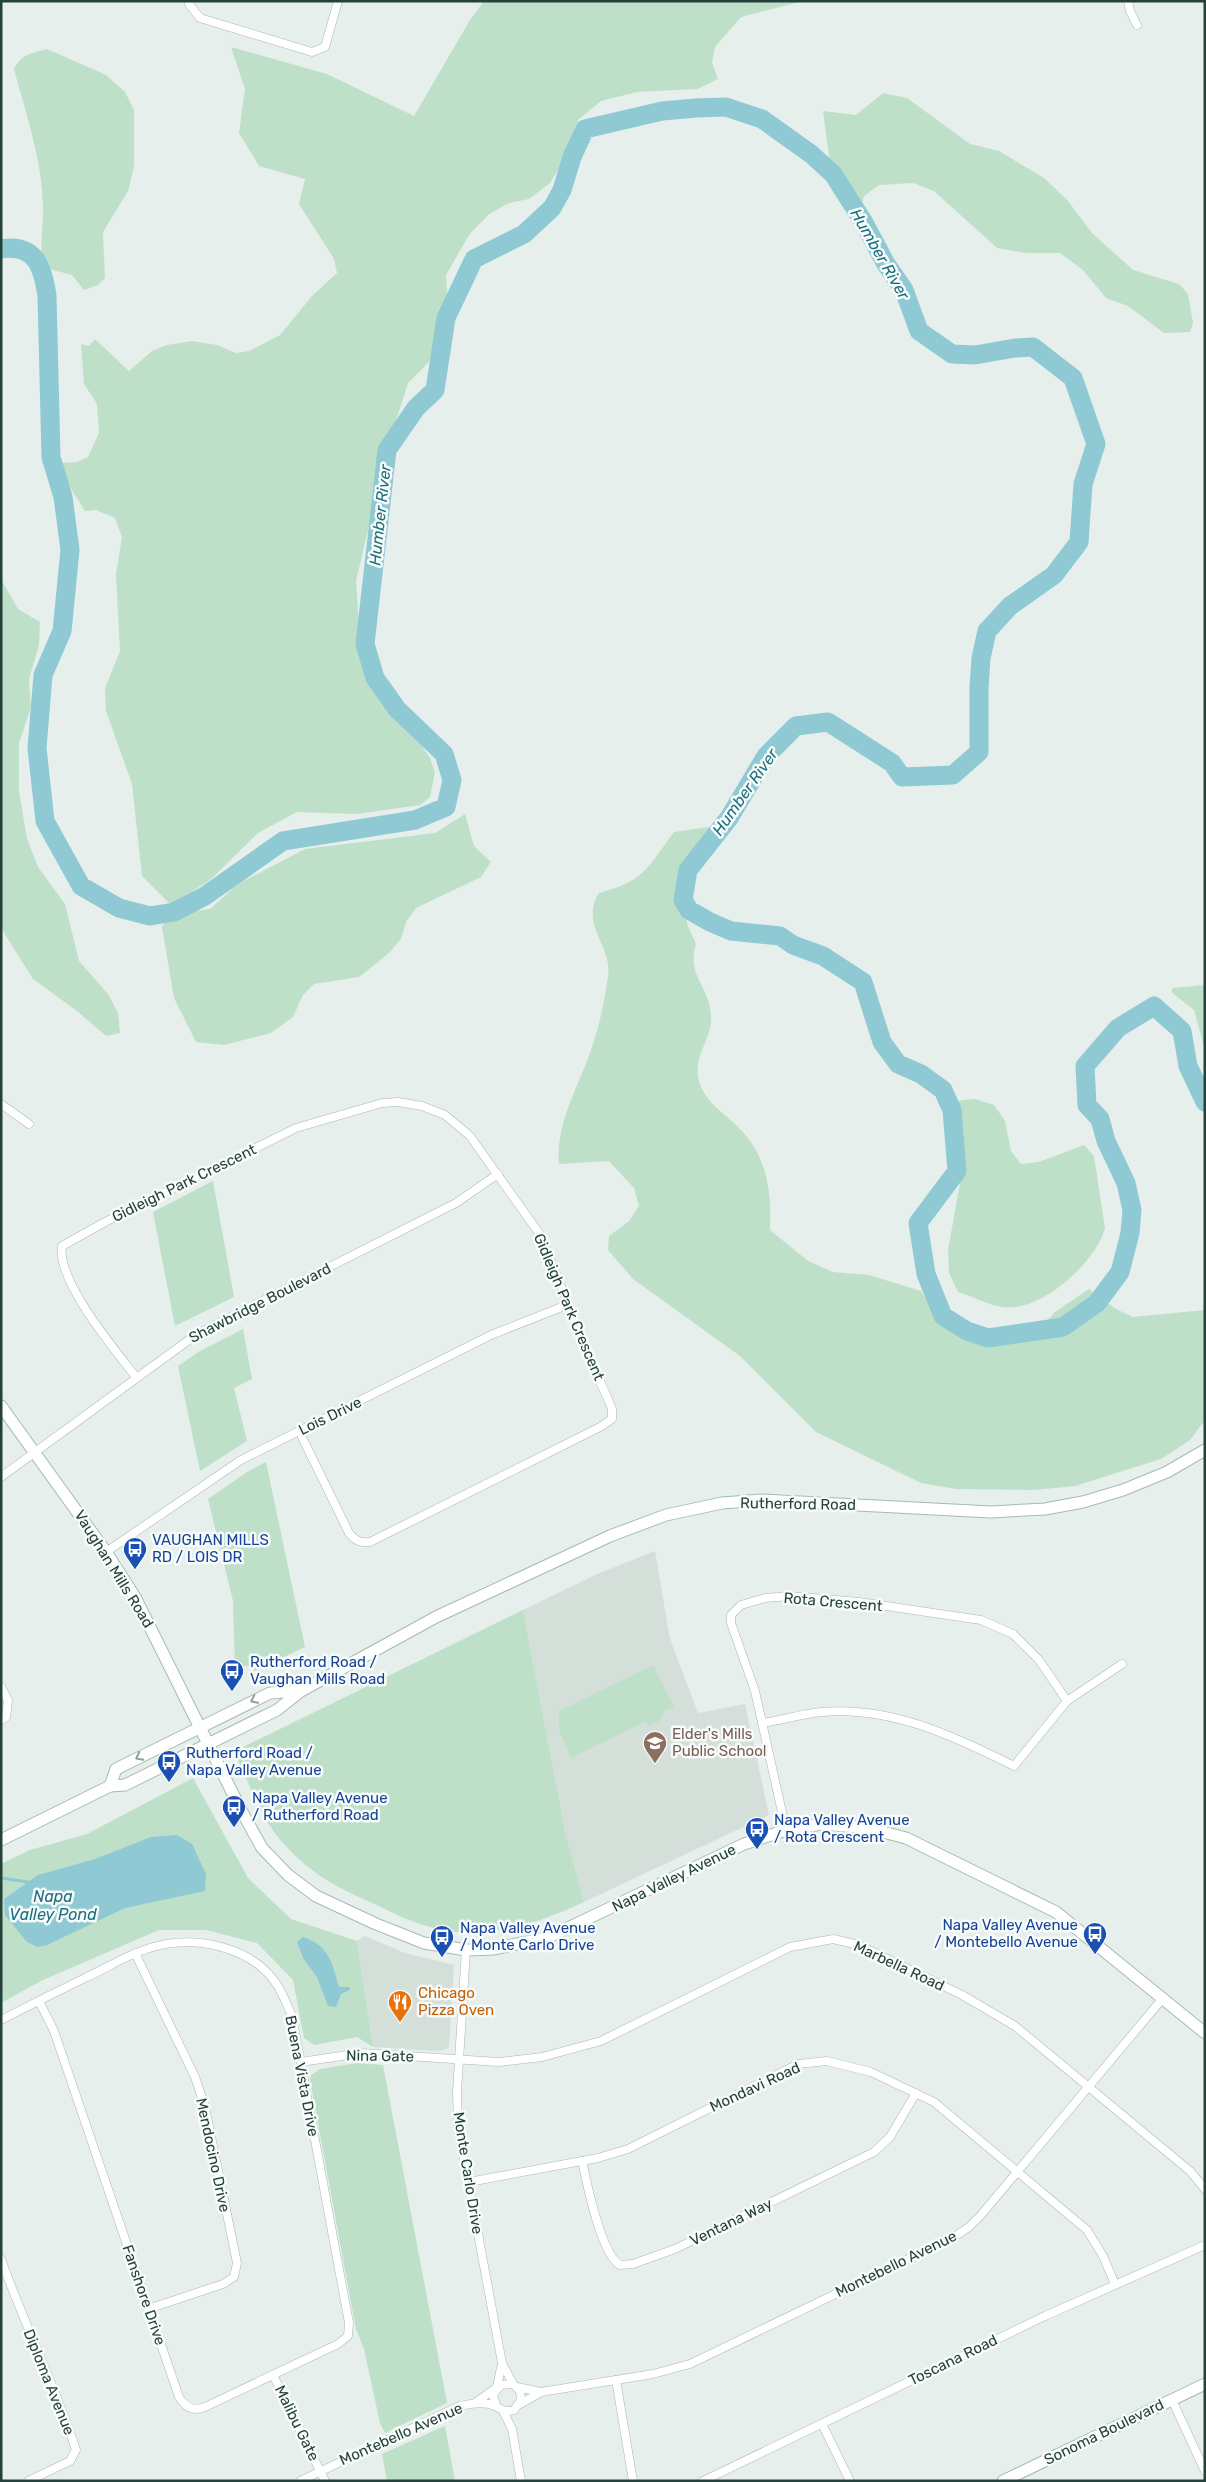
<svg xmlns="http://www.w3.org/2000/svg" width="1206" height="2482" viewBox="0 0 1206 2482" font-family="Rubik,sans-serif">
<rect width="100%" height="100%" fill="#e6efeb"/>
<g fill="#d4dfda">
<polygon points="655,1551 670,1639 698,1713 745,1704 769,1815 584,1902 566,1835 523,1610 595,1575"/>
<polygon points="365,1936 405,1953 454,1965 449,2048 440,2051 373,2047 357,1941"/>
</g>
<g fill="#bfe0c8">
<polygon points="484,1 803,1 741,17 715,47 712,62 718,79 697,89 637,92 601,101 578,120 563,162 550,183 529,199 509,203 489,214 469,235 446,275 448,307 444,334 428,363 408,383 387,449 356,581 360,640 369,680 396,720 418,740 430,758 435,772 430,797 420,805 357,814 297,812 258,833 210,880 171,905 142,876 132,784 106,711 105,688 120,651 116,574 122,537 115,518 96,510 85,511 65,479 61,463 77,462 88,457 99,433 97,404 84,384 81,344 89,346 95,339 129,371 152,351 167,345 192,341 217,345 236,353 249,351 280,335 312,296 337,273 334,259 299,204 305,179 259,166 239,133 245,89 231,47 327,74 414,116 470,20"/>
<path d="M47,49L106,75L125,92L134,110V167L128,191L103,232L105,278L98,285L84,290L72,275L53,270L43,264C39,244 44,226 43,206C42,159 26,114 14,69C21,54 32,53 47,49Z"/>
<polygon points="883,93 907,98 970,144 999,151 1044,178 1068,201 1092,233 1133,270 1179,284 1188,294 1193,323 1190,332 1164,333 1128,306 1106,298 1083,270 1060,253 1025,253 997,248 934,191 913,183 879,185 864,196 861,209 830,164 823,111 856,115"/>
<polygon points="1,579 18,609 40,622 39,645 29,679 31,707 19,743 19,791 27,839 38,867 65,904 79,961 108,994 118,1013 120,1033 106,1036 77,1011 33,979 1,928"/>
<polygon points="465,814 474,846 491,862 481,877 416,908 406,922 401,939 388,954 359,977 314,984 303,995 293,1017 271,1033 224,1045 196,1042 174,998 162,927 170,914 210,909 238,884 305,849 435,833"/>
<path d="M709,827L685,890L687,924L696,944C686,975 709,985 711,1015C713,1039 692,1056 699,1081C705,1103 725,1113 740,1129C767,1156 772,1193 770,1230L808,1261L833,1272L869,1275L921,1291L930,1304L973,1335L996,1343L1030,1339L1055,1312L1089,1289L1116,1309L1133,1317L1205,1310V1420L1190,1440L1161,1459L1075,1486L1034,1490L956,1489L921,1483L816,1432L740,1356L633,1279L608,1250L609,1236L629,1221L639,1206L634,1188L609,1161L559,1164C555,1122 581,1083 593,1044C600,1023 605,998 608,976C613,946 579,925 599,893C645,881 647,868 674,832Z"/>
<polygon points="1205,985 1205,1050 1194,1010 1171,992 1173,988"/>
<path d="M975,1099L994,1105L1005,1121L1011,1151L1021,1164L1039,1162L1084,1145L1094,1156L1105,1228C1096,1263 1040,1313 1002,1307C988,1305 972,1296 958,1292L949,1273L948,1250L965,1156L955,1101Z"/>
<polygon points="213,1181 234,1297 175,1326 153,1212"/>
<polygon points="243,1329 252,1379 234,1388 247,1441 200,1471 178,1366 200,1351"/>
<polygon points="266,1462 305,1647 254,1671 252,1667 245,1666 235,1670 233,1601 208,1499 247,1472"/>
<path d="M523,1610L566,1835L584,1902C537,1924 485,1941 434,1928C412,1923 391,1912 370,1902C332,1885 306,1871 278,1837C260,1815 250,1786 238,1760L237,1750Z"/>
<polygon points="653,1665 674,1707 665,1710 659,1722 649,1726 646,1721 571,1758 559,1730 559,1711"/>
<polygon points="193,1778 248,1878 291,1919 357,1941 373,2047 357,2037 314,2045 304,2038 293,1980 257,1943 206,1930 159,1930 43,1980 1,2003 1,1864 30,1850 87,1834"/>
<polygon points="357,2063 383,2065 447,2403 385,2433 380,2423 364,2349 356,2329 310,2080 311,2075 320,2069"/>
<polygon points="445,2426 455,2481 387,2481 382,2454"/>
</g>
<g fill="#8ec9d4">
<polygon points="177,1835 192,1844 206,1874 205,1891 125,1908 47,1945 38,1947 27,1942 5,1915 4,1899 38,1875 95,1859 151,1837"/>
<path d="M303,1937C329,1946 332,1962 339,1987H350V1990L341,1994L336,2007L328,2006L317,1977L303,1958L297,1942Z"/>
</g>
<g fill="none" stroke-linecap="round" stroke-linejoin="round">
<polyline stroke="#8ec9d4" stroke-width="3" points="1,1878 28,1882"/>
<path stroke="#8ec9d4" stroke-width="19" d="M1,249C36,243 43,268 47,296L51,457L63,497L70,550L62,631L43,675L37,748L45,821L81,886L119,908L150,916L174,912L205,896L283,841L415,820L446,807L452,780L444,754L397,709L375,678L365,644L387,450L416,408L435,390L446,318L474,259L524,234L552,208L562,190L572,157L585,129L662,111L696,108L726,107L762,119L811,154L833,174L863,221L886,264L904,290L919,331L952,354L975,355L1015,348L1033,347L1073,378L1096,444L1083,484L1079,542L1054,575L1010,606L987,631L981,658L979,688V752L953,775L902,777L892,763L828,722L796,726L766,756L729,818L688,870L683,900L689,910L710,922L731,931L780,936L793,945L823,956L863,982L882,1042L898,1064L921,1074L943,1090L952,1110L957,1171L918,1223L926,1274L943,1316L967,1331L988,1338L1063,1327L1097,1303L1120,1272L1130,1233L1132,1210L1126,1183L1106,1141L1100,1119L1087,1105L1085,1066L1118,1028L1154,1006L1182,1031L1188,1066L1205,1102"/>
<g stroke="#a8b8b2" stroke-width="9">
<g id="street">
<polyline points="190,1 189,4 200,18 312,52 325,47 338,1"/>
<polyline points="1128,1 1130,11 1137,25"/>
<polyline points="1,1104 29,1124"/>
<path d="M136,1377C115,1350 56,1280 62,1246L105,1222L296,1128L382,1103L398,1102L422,1106L445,1115L470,1136L541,1236L589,1357L608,1399L612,1409V1419L600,1427L370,1542C360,1543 356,1541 349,1533L299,1431"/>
<polyline points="1,1477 197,1334 456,1203 498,1174"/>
<polyline points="106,1552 241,1460 491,1335 567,1305"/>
<polyline points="1,1687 8,1700 6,1717 1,1720"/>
<path d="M762,1723C782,1720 802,1714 822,1712C891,1706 954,1736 1014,1766L1067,1701L1122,1664"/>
<polyline points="786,1830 755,1691 731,1623 731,1615 741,1605 765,1598 790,1596 859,1602 981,1620 1013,1634 1039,1660 1067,1701"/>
<polyline points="466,1950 457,2092 458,2126 502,2363 513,2384"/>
<polyline points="135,1953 195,2077 205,2107 237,2263 234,2277 223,2284 148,2309"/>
<path d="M1,2020C30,2005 58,1991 87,1977C109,1967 130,1953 153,1947C197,1935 255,1947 279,1988C284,1997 288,2007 292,2016L349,2323L348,2336L338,2344L205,2407C193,2412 185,2407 179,2397L54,2031L39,2001"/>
<polyline points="301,2062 361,2053 499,2062 542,2057 601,2041 790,1947 833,1939 859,1945 962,1995 1015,2026 1190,2171 1205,2189"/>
<path d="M582,2161C587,2184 601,2254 620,2265L633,2264L675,2249L874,2152L890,2137L916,2093"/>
<polyline points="469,2182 598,2158 628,2149 798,2064 827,2061 871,2072 934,2102 1087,2230 1103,2256 1115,2284"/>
<path d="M1,2259C24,2324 55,2385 76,2450L70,2461L28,2481"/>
<polyline points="273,2375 325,2481"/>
<polyline points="616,2380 633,2481"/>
<polyline points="497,2387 502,2363"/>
<polyline points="517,2387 541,2392"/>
<polyline points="1172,2400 1205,2471"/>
<polyline points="475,2403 496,2388"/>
<polyline points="520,2404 541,2392 653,2374 690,2364 954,2237 969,2227 981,2215 1163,1998"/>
<polyline points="503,2411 512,2429 521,2481"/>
<polyline points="822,2424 850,2481"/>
<path d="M300,2481L459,2406C471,2404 483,2401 495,2406C502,2409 505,2413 514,2410L521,2400L520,2391L513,2384L501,2385L493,2394L496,2406"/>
<polyline points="703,2481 1045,2316 1205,2245"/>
</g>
</g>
<g stroke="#a4bbb3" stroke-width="13">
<g id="secondary">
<polyline points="1,1406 106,1552 135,1597 241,1810 262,1848 288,1875 316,1896 376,1924 424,1943 466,1950 494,1949 549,1937 744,1844 786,1830 822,1824 868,1828 906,1838 1056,1912 1205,2033"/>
<polyline points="110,1786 116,1769 270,1693 301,1691"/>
<polyline points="1,1840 110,1786 125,1785 277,1710 301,1691 436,1617 610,1536 666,1515 722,1503 762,1500 991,1512 1045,1509 1083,1502 1123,1490 1167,1472 1205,1450"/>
<polyline points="1003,2481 1205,2384"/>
</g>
</g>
<use href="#street" stroke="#fff" stroke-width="8"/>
<use href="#secondary" stroke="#fff" stroke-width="11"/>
</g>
<defs><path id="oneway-chevron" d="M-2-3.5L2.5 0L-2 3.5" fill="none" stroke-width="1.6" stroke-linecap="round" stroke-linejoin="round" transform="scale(1.25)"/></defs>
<g stroke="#92a09c">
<use href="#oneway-chevron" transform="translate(254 1700) rotate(154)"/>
<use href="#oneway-chevron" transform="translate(139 1757) rotate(153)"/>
</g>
<defs>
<g id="bus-pin" transform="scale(1.25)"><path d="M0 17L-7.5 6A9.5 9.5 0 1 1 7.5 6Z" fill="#1a4fb4" stroke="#f7fbf9"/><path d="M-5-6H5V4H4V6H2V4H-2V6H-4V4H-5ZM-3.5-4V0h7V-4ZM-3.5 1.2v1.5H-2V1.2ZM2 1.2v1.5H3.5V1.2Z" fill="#fff"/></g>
<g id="school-pin" transform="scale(1.25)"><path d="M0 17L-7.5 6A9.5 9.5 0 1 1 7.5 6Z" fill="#8d6e63" stroke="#f7fbf9"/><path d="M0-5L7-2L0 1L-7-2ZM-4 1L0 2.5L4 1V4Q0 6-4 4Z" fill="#fff"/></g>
<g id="restaurant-pin" transform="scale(1.25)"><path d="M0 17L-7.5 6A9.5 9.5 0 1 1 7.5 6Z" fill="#e8710a" stroke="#f7fbf9"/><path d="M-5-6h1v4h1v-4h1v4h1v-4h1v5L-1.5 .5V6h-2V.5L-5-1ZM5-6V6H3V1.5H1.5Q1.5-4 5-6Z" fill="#fff"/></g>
</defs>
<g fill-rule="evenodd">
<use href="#bus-pin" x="135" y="1549"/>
<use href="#bus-pin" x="232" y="1671"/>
<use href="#school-pin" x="655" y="1743"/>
<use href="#bus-pin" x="169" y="1762"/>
<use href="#bus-pin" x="234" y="1807"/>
<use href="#bus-pin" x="757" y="1829"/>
<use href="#bus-pin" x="1095" y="1934"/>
<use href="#bus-pin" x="442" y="1937"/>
<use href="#restaurant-pin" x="400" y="2002"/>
</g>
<g text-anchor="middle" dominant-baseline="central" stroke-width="5" stroke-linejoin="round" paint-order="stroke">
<g font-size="15" fill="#24423a" stroke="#f7fbf9">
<text transform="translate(184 1183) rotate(-26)">Gidleigh Park Crescent</text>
<text transform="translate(260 1303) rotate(-27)">Shawbridge Boulevard</text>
<text transform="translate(569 1307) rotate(67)">Gidleigh Park Crescent</text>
<text transform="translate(330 1416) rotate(-26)">Lois Drive</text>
<text transform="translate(798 1504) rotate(1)">Rutherford Road</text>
<text transform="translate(114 1569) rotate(58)">Vaughan Mills Road</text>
<text transform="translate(833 1602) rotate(5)">Rota Crescent</text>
<text transform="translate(674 1878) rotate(-26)">Napa Valley Avenue</text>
<text transform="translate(899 1966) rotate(25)">Marbella Road</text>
<text transform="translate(380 2056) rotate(1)">Nina Gate</text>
<text transform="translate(302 2076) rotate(79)">Buena Vista Drive</text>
<text transform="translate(755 2087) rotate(-25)">Mondavi Road</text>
<text transform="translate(213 2155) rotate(78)">Mendocino Drive</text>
<text transform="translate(468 2173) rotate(81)">Monte Carlo Drive</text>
<text transform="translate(731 2222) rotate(-26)">Ventana Way</text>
<text transform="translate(896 2264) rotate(-26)">Montebello Avenue</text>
<text transform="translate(144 2295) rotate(71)">Fanshore Drive</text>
<text transform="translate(953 2360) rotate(-26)">Toscana Road</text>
<text transform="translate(49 2382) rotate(68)">Diploma Avenue</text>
<text transform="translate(297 2423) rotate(64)">Malibu Gate</text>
<text transform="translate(1104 2432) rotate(-26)">Sonoma Boulevard</text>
<text transform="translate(401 2434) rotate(-24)">Montebello Avenue</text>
</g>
<g font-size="15" fill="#164399" stroke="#f7fbf9" text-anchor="start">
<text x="152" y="1540">VAUGHAN MILLS<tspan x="152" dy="17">RD / LOIS DR</tspan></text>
<text x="250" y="1662">Rutherford Road /<tspan x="250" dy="17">Vaughan Mills Road</tspan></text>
<text x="186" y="1753">Rutherford Road /<tspan x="186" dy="17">Napa Valley Avenue</tspan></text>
<text x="252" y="1798">Napa Valley Avenue<tspan x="252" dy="17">/ Rutherford Road</tspan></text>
<text x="774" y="1820">Napa Valley Avenue<tspan x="774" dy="17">/ Rota Crescent</tspan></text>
<text x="1078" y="1925" text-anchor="end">Napa Valley Avenue<tspan x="1078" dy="17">/ Montebello Avenue</tspan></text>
<text x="460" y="1928">Napa Valley Avenue<tspan x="460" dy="17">/ Monte Carlo Drive</tspan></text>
</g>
<g font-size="15" fill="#785e54" stroke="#f7fbf9" text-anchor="start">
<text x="672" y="1734">Elder's Mills<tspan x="672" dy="17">Public School</tspan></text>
</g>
<g font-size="15" fill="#c56008" stroke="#f7fbf9" text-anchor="start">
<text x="418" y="1993">Chicago<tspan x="418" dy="17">Pizza Oven</tspan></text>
</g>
<g font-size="16" font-style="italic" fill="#1c6f80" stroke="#f7fbf9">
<text transform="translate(880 254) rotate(60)">Humber River</text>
<text transform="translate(380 515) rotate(-84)">Humber River</text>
<text transform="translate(745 792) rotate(-55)">Humber River</text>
<text x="53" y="1896">Napa<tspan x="53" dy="18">Valley Pond</tspan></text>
</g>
</g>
<rect width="1206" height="2482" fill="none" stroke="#24423a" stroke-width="5"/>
</svg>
